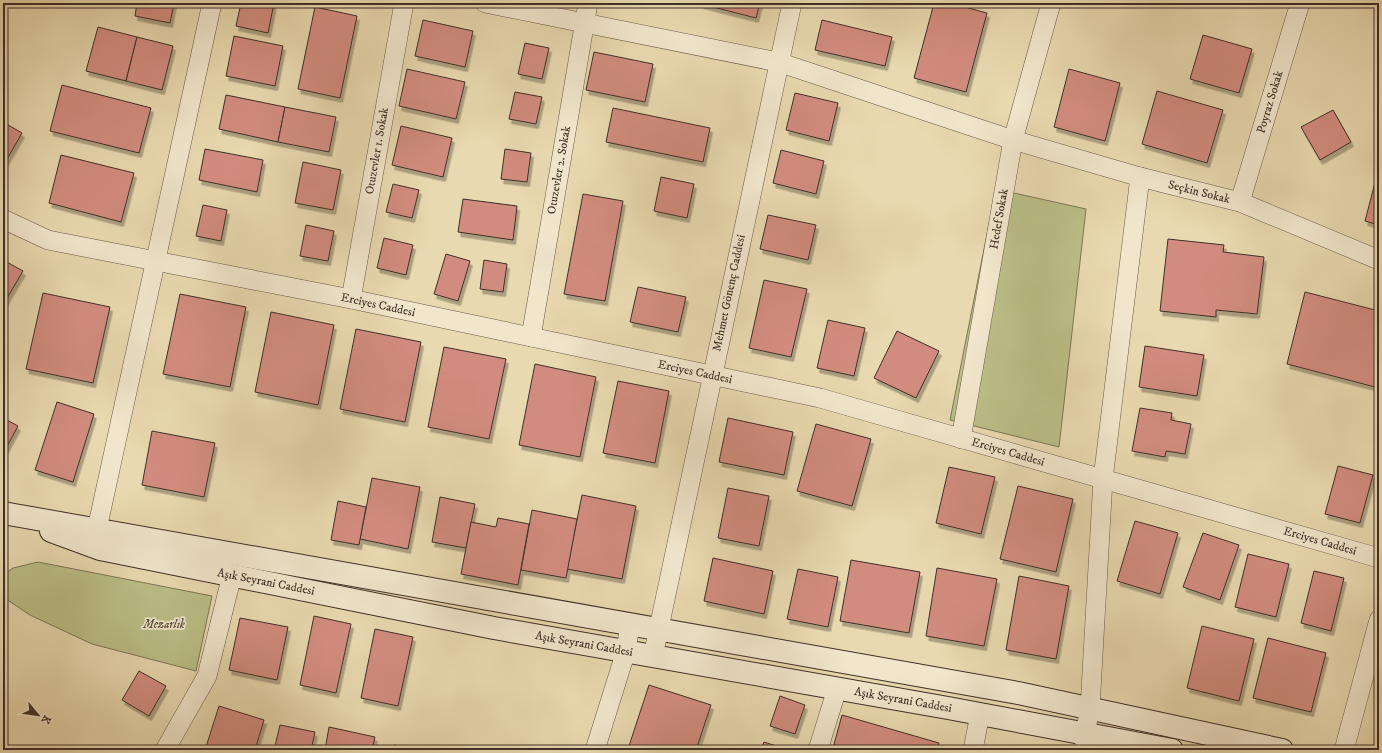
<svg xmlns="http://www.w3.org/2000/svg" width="1382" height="753" viewBox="0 0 1382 753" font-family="'IM FELL DW Pica',serif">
<defs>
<filter id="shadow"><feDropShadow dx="2.5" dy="4.5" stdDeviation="0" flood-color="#0004"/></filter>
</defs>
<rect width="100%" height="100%" fill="#e9d9b0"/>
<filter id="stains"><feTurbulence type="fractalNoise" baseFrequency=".005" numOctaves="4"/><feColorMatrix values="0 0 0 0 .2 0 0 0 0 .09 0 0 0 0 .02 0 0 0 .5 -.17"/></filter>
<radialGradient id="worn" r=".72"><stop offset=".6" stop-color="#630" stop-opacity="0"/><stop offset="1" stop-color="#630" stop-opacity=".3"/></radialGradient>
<g fill="#bbbe87" stroke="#7c7657">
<polygon points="996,189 1086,209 1059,447 950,420"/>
<polygon points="38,562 212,596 196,671 92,644 30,615 3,597 3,575 13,568"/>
</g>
<g fill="#d28c7f" stroke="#3e2f27" filter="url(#shadow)">
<polygon points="137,3 174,3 170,23 135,16"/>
<polygon points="241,3 274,3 268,33 236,26"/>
<polygon points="702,3 760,3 756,18 701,4"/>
<polygon points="934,3 950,3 987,13 966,92 914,78"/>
<polygon points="315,7 357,16 340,98 298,89"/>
<polygon points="423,20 473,31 465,67 415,56"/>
<polygon points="822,20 892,37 885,66 815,50"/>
<polygon points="98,27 137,37 126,81 86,71"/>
<polygon points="1203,35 1252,49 1239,93 1190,79"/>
<polygon points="234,36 283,46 275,86 226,76"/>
<polygon points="137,37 173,46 162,90 126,81"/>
<polygon points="525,43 549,48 542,79 518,74"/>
<polygon points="594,52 653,64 645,102 586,90"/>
<polygon points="407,69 465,82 456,119 399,106"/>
<polygon points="1069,69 1120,83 1105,141 1054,127"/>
<polygon points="62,85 151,108 139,153 50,131"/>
<polygon points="1157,91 1223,110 1207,163 1142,144"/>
<polygon points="515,92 542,97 536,124 509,119"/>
<polygon points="795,93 838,103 829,141 786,130"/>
<polygon points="226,95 285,107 278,142 219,129"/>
<polygon points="285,107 336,117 329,152 278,142"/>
<polygon points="613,108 710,128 703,162 606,142"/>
<polygon points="1333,110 1351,142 1320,160 1301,127"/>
<polygon points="3,122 22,133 3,166"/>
<polygon points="401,126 452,138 443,177 392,165"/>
<polygon points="205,149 263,160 257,192 199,180"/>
<polygon points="505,149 531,153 527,182 501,179"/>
<polygon points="781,150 824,161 816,194 773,183"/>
<polygon points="61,155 134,173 121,222 49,203"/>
<polygon points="303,162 341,170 333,210 295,203"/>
<polygon points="1378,171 1379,171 1379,225 1365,221"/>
<polygon points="661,177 694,184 687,218 654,211"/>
<polygon points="393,184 419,190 412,218 386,212"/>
<polygon points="583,194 623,201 605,301 564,294"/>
<polygon points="463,199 517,206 513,240 458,232"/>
<polygon points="203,205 227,210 221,241 196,236"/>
<polygon points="768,215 816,225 808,260 760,249"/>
<polygon points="306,225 334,231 328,261 300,256"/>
<polygon points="384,238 413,245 406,275 377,268"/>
<polygon points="1168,239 1224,245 1223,252 1264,257 1257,314 1216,310 1216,317 1160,311"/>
<polygon points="446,254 470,261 458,301 434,294"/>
<polygon points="3,260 23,271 3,305"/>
<polygon points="484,260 507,264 503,292 480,289"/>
<polygon points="764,280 807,289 791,357 749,348"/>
<polygon points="638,287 686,297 678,332 630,322"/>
<polygon points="1305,292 1379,311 1379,388 1287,364"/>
<polygon points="43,293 110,307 93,383 26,369"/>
<polygon points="180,294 246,307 230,387 163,374"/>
<polygon points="271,312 334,325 318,405 255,392"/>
<polygon points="828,320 865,328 854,376 817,368"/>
<polygon points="356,329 421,342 405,422 340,409"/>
<polygon points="897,331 939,351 916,398 874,378"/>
<polygon points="1145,346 1204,355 1197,396 1139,387"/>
<polygon points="444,347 506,359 489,439 428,427"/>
<polygon points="535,364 596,377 580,457 519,445"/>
<polygon points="618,381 669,391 655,463 603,453"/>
<polygon points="57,402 94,414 73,482 35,470"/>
<polygon points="1140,408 1172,413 1171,420 1191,424 1185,454 1166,451 1165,457 1132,451"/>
<polygon points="3,418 18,426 3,454"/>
<polygon points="728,418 793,432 784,475 719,462"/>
<polygon points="816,424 871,439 852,506 797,491"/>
<polygon points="152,431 215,443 204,497 142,485"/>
<polygon points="1338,466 1373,475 1360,523 1325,514"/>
<polygon points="949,467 995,477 981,534 936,523"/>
<polygon points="372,478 420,487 408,549 360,539"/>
<polygon points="1018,486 1073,499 1056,572 1000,559"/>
<polygon points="728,488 769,496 759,546 718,538"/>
<polygon points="582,495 636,506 622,579 567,569"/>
<polygon points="440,497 475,504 466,548 432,542"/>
<polygon points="338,501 366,507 359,545 331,540"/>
<polygon points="532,510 577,519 566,578 521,570"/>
<polygon points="498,518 529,524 518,585 461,574 471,522 496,527"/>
<polygon points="1135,521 1178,533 1160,594 1117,581"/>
<polygon points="1203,533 1239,545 1220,600 1183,587"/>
<polygon points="1248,554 1289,564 1276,617 1235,607"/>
<polygon points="713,558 773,571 764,614 704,601"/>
<polygon points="851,560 920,572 909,633 840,621"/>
<polygon points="937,568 997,579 984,646 926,636"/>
<polygon points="798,569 838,577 828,627 787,619"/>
<polygon points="1314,571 1344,578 1331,631 1301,623"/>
<polygon points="1019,576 1069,586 1056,659 1006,650"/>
<polygon points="314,616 351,624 336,693 300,685"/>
<polygon points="240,618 288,627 277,680 229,670"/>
<polygon points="1202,626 1254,639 1239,701 1187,688"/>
<polygon points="375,629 413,637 398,706 361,698"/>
<polygon points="1268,638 1326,653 1311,712 1253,698"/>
<polygon points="139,671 166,686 149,716 122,700"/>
<polygon points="649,685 711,705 696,750 628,749"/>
<polygon points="780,696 805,705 795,734 770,726"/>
<polygon points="219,706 264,720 255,750 205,750"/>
<polygon points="842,715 939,743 937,750 838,750 833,748"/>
<polygon points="280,725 315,732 311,750 274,750"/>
<polygon points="329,727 375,737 372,750 325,750"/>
<polygon points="764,742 789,750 761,750"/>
<polygon points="394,745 415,750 393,750"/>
</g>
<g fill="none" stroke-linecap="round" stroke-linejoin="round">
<g stroke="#695a49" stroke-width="20">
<g id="street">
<polyline points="485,3 778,62 1013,140 1140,177 1240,202 1379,260"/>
<polyline points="1240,202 1300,3"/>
<polyline points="3,219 48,240 351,299 820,398 1379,558"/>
<polyline points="351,299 404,3"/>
<polyline points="531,337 588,3"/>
<polyline points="961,439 1013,140 1051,3"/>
<polyline points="97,529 212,3"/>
<polyline points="653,656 792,3"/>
<polyline points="165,750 207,676 232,575"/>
<polyline points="595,750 626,651 630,625"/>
<polyline points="818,750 837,689"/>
<polyline points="973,750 980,714"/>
<polyline points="1085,750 1085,734 1090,708 1103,479 1140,177"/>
<polyline points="1344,750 1379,620"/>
</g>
</g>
<g stroke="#3e2f27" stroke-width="24">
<g id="secondary">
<polyline points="3,513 1018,693 1282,750"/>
<polyline points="51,531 100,549 494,628 948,708 1172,750"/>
</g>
</g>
<use href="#street" stroke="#f1e6cc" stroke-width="19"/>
<use href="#secondary" stroke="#f1e6cc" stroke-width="22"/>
</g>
<g text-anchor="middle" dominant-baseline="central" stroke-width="3.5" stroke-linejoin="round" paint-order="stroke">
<g font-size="12" fill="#3e2f27" stroke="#f1e6cc">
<text transform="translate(1270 102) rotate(-73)">Poyraz Sokak</text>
<text transform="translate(377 151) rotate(-80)">Otuzevler 1. Sokak</text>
<text transform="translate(559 170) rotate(-80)">Otuzevler 2. Sokak</text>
<text transform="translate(1199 192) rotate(14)">Seçkin Sokak</text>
<text transform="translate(999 219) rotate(-80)">Hedef Sokak</text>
<text transform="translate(729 293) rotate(-78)">Mehmet Gönenç Caddesi</text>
<text transform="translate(378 305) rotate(12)">Erciyes Caddesi</text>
<text transform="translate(695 372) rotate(12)">Erciyes Caddesi</text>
<text transform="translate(1008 452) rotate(16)">Erciyes Caddesi</text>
<text transform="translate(1320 541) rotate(16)">Erciyes Caddesi</text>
<text transform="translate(266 582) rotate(11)">Aşık Seyrani Caddesi</text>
<text transform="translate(584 644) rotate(10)">Aşık Seyrani Caddesi</text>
<text transform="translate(903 700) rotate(10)">Aşık Seyrani Caddesi</text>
</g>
<g font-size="12" font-style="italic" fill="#574c3a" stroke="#f1e6cc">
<text x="164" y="624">Mezarlık</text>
</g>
</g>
<rect width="1382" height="753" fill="none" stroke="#e9d9b0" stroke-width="16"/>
<rect x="4" y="4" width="1374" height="745" fill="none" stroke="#3e2f27" stroke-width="2"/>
<rect x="8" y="8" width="1366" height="737" fill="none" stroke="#3e2f27"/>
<g transform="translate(38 715) rotate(119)" stroke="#f1e6cc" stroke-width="3" paint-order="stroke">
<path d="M0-3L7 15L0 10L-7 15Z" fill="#3e2f27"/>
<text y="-6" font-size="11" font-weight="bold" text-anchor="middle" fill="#3e2f27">K</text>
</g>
<rect width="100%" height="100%" filter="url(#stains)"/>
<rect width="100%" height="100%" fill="url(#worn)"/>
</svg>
